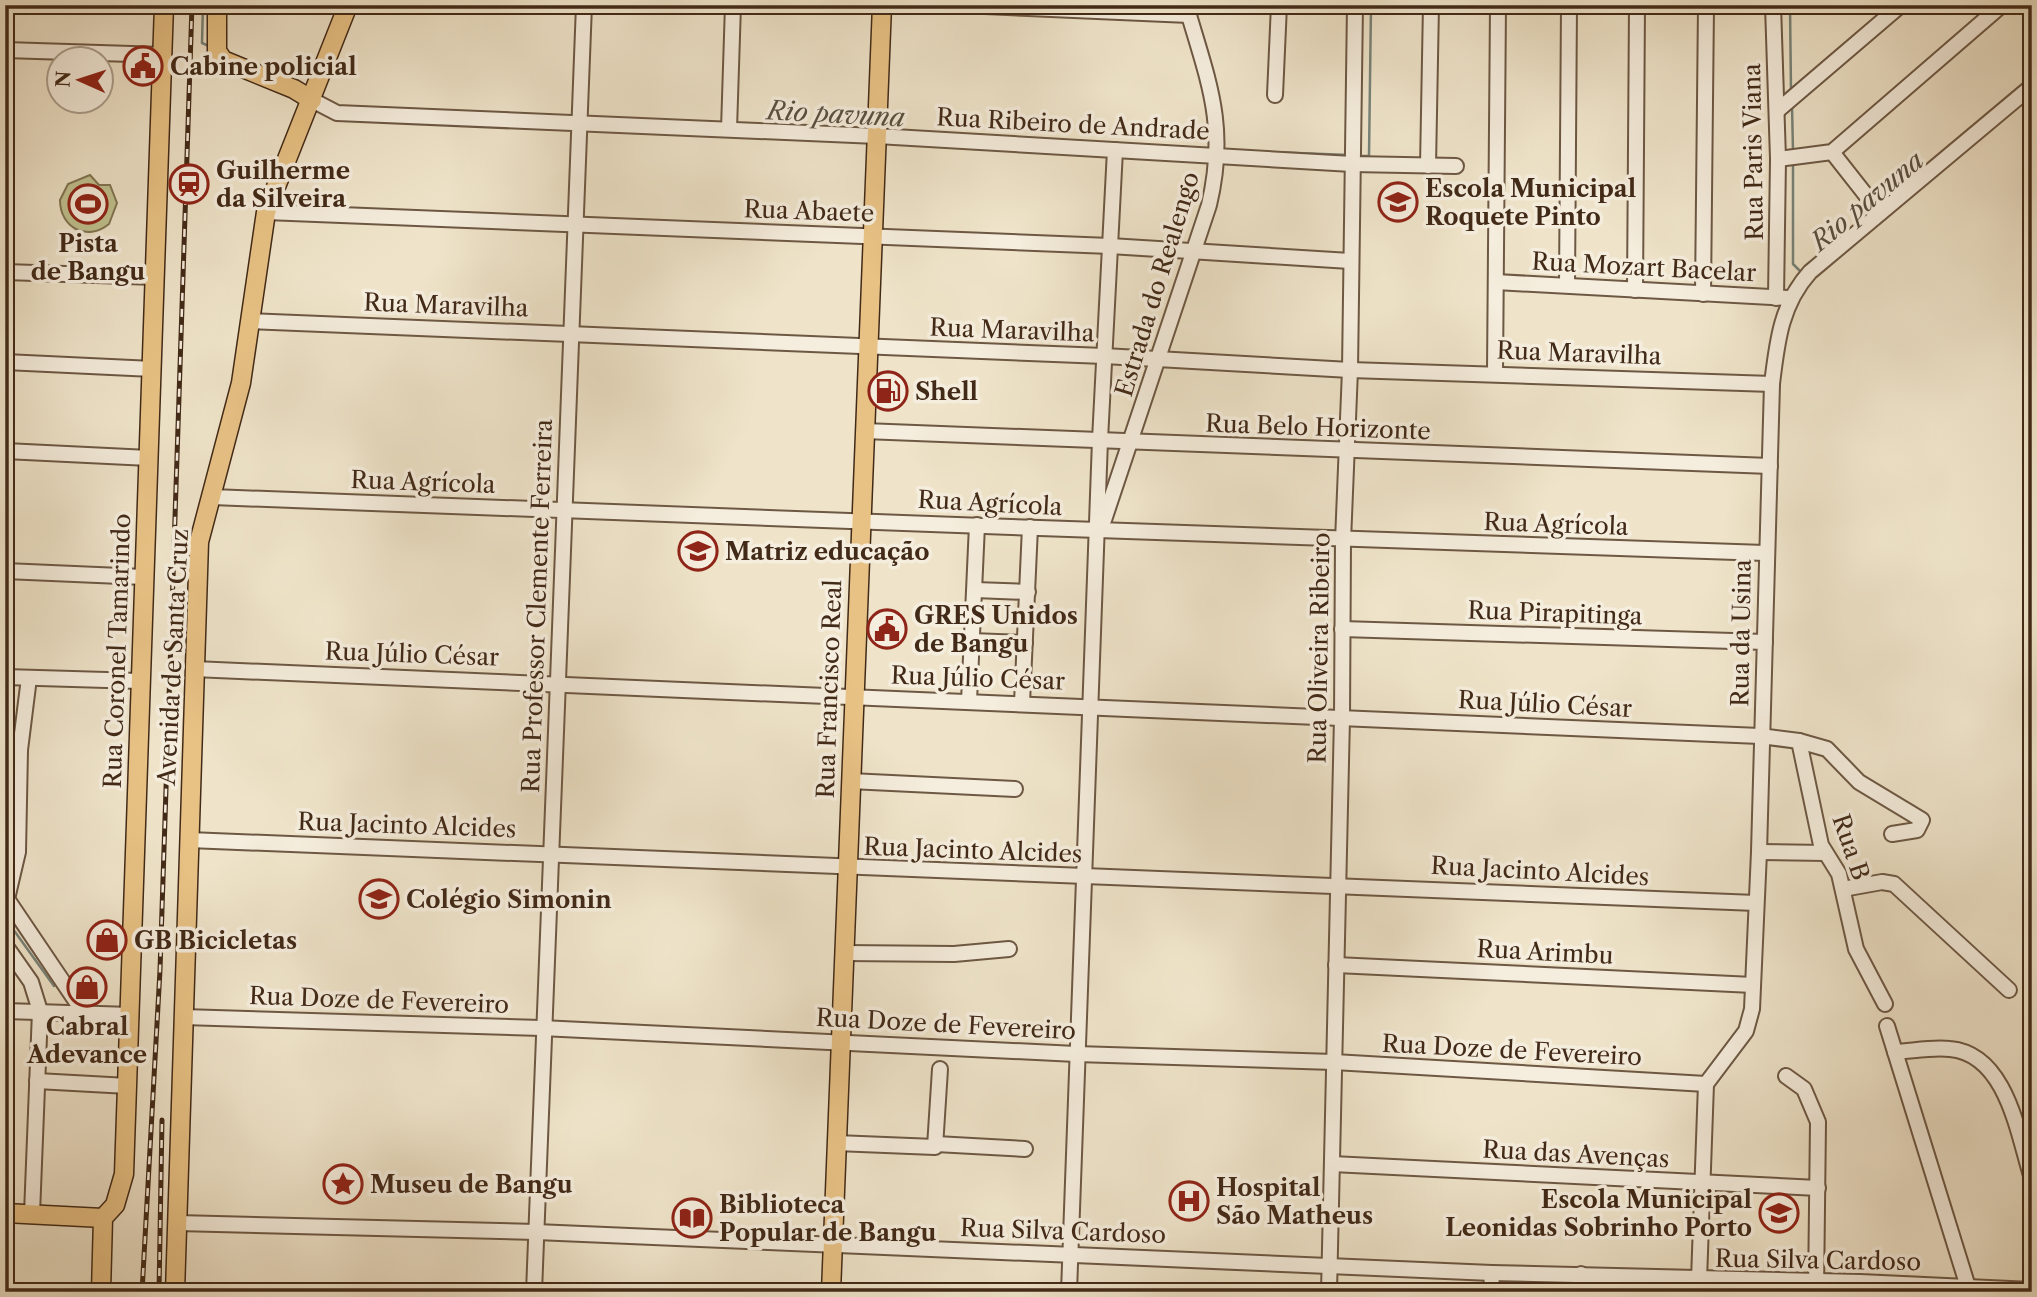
<svg xmlns="http://www.w3.org/2000/svg" width="2037" height="1297" viewBox="0 0 2037 1297" font-family="'Libre Caslon Text',serif">
<rect width="100%" height="100%" fill="#efe4ca"/>
<filter id="stains"><feTurbulence type="fractalNoise" baseFrequency=".00286" numOctaves="4"/><feColorMatrix values="0 0 0 0 .2 0 0 0 0 .09 0 0 0 0 .02 0 0 0 .5 -.17"/></filter>
<radialGradient id="worn" r=".72"><stop offset=".6" stop-color="#630" stop-opacity="0"/><stop offset="1" stop-color="#630" stop-opacity=".3"/></radialGradient>
<path fill="#c1c291" stroke="#827654" stroke-width="2" d="M90,175L99,185H110L117,203L109,224C87,242 60,228 60,200L68,184Z"/>
<g fill="none" stroke-linecap="round" stroke-linejoin="round">
<g stroke="#778379" stroke-width="2.5">
<polyline points="203,5 202,43 209,46"/>
<polyline points="1790,5 1791,92"/>
<polyline points="229,53 249,61"/>
<polyline points="1792,105 1793,151"/>
<polyline points="1271,152 1349,155"/>
<polyline points="1359,156 1369,156 1371,5"/>
<polyline points="1793,161 1793,264 1801,272"/>
<polyline points="5,918 54,986"/>
<polyline points="91,1028 122,1030"/>
</g>
<g stroke="#6d5844" stroke-width="18">
<g id="minor">
<polyline points="962,5 1189,15"/>
<polyline points="1773,5 1778,159 1776,298"/>
<polyline points="5,50 163,55"/>
<polyline points="1275,95 1279,5"/>
<polyline points="312,100 337,113 877,136 1352,164 1456,166"/>
<polyline points="1777,111 1901,5"/>
<polyline points="729,129 733,5"/>
<polyline points="1832,152 1880,213"/>
<polyline points="1778,159 1832,152 2002,5"/>
<polyline points="1428,166 1431,5"/>
<polyline points="266,212 1110,246 1350,261"/>
<polyline points="5,272 156,277"/>
<polyline points="1496,282 1789,298"/>
<polyline points="1567,285 1569,5"/>
<polyline points="1635,290 1637,5"/>
<polyline points="1703,294 1706,5"/>
<polyline points="250,321 1104,356 1350,370 1772,384"/>
<polyline points="5,362 153,369"/>
<polyline points="1495,372 1498,5"/>
<polyline points="864,431 1770,466"/>
<polyline points="5,451 149,458"/>
<path d="M212,497C730,515 1247,538 1765,553"/>
<path d="M1104,520L1209,205C1228,125 1208,81 1186,5"/>
<polyline points="5,571 144,577"/>
<polyline points="975,590 1028,592"/>
<polyline points="1342,629 1765,642"/>
<polyline points="971,641 1025,643"/>
<polyline points="194,669 1760,736 1799,741 1827,749 1859,782 1922,820 1917,830 1892,834"/>
<polyline points="5,677 140,681"/>
<polyline points="969,701 977,525"/>
<polyline points="1022,703 1030,527"/>
<polyline points="5,730 20,750"/>
<polyline points="1799,741 1821,845 1839,874 1856,949 1885,1004"/>
<polyline points="850,781 1015,789"/>
<polyline points="189,840 1756,903"/>
<polyline points="1759,852 1825,853"/>
<polyline points="1843,889 1882,882 1894,884 2009,990"/>
<polyline points="5,896 84,1013"/>
<polyline points="7,899 18,852 20,750 29,678"/>
<polyline points="5,945 31,982 40,1011 32,1214"/>
<polyline points="844,953 954,954 1009,949"/>
<polyline points="1336,965 1753,985"/>
<polyline points="5,1011 131,1015"/>
<polyline points="183,1017 541,1028 1076,1054 1334,1062 1706,1084"/>
<polyline points="1887,1026 1968,1287"/>
<path d="M1895,1052C1913,1051 1932,1047 1950,1049C2007,1054 2018,1135 2032,1179"/>
<polyline points="1786,1076 1804,1089 1818,1122 1816,1292"/>
<polyline points="37,1081 128,1086"/>
<polyline points="836,1143 935,1147 940,1069"/>
<polyline points="936,1144 1025,1149"/>
<polyline points="1332,1164 1818,1188"/>
<polyline points="177,1223 536,1232 1492,1273 1860,1282 2032,1290"/>
<polyline points="1581,1274 1581,1292"/>
<path d="M1699,1280L1706,1084L1746,1031L1752,1009L1759,852L1772,384C1777,342 1781,304 1810,272L2032,86"/>
<path d="M534,1292C548,863 571,434 584,5"/>
<polyline points="1069,1292 1100,440 1115,150"/>
<polyline points="1329,1292 1342,718 1343,541 1350,370 1355,5"/>
<polyline points="1491,1292 1492,1273"/>
</g>
</g>
<g stroke="#422a18" stroke-width="21">
<g id="major">
<polyline points="217,5 217,51 223,60 294,89 312,100"/>
<polyline points="5,1213 103,1218"/>
<polyline points="101,1292 103,1218 115,1205 124,1174 164,5"/>
<polyline points="175,1292 199,542 241,383 266,212 348,5"/>
<polyline points="831,1292 882,5"/>
</g>
</g>
<use href="#minor" stroke="#f5eddd" stroke-width="14"/>
<use href="#major" stroke="#e8c285" stroke-width="18"/>
<g stroke="#422a18" stroke-width="5">
<g id="rail">
<polyline points="142,1292 160,970 192,5"/>
<polyline points="159,1292 162,1120"/>
</g>
</g>
<use href="#rail" stroke="#f5eddd" stroke-width="2.5" stroke-dasharray="8" stroke-linecap="butt"/>
</g>
<defs>
<g id="civic-ring" transform="scale(2.0125)"><circle r="9.5" fill="#f5eddd" stroke="#8f2418" stroke-width="1.5"/><path d="M-.6-6.5H3V-4.5H.6V-3L4-1V1h2V6H-6V1h2V-1L-.6-3ZM-1.2 2.5V6h2.4V2.5Z" fill="#8f2418"/></g>
<g id="station-ring" transform="scale(2.0125)"><circle r="9.5" fill="#f5eddd" stroke="#8f2418" stroke-width="1.5"/><path d="M-3-6H3Q5-6 5-4V2Q5 4 3 4L4.5 6H3L1.5 4h-3L-3 6H-4.5L-3 4Q-5 4-5 2V-4Q-5-6-3-6ZM-3.5-4v3h7v-3ZM-3.5 1v1.5H-2V1ZM2 1v1.5H3.5V1Z" fill="#8f2418"/></g>
<g id="school-ring" transform="scale(2.0125)"><circle r="9.5" fill="#f5eddd" stroke="#8f2418" stroke-width="1.5"/><path d="M0-5L7-2L0 1L-7-2ZM-4 1L0 2.5L4 1V4Q0 6-4 4Z" fill="#8f2418"/></g>
<g id="stadium-ring" transform="scale(2.0125)"><circle r="9.5" fill="#f5eddd" stroke="#8f2418" stroke-width="1.5"/><path d="M0-5a6.5 5 0 1 0 0 10a6.5 5 0 1 0 0-10ZM-3.5-1.8h7v3.6h-7Z" fill="#8f2418"/></g>
<g id="fuel-ring" transform="scale(2.0125)"><circle r="9.5" fill="#f5eddd" stroke="#8f2418" stroke-width="1.5"/><path d="M-5.5-6h7V0h2V4h1.3V-2.5L3-4.5l.8-.8L6-3V5H2.5V1h-1V6h-7ZM-4.2-4.7v3.2H.2V-4.7Z" fill="#8f2418"/></g>
<g id="shop-ring" transform="scale(2.0125)"><circle r="9.5" fill="#f5eddd" stroke="#8f2418" stroke-width="1.5"/><path d="M-5-2.5h2.3a2.7 3.5 0 0 1 5.4 0H5L5.5 6h-11ZM-1.5-2.5h3a1.5 2.3 0 0 0-3 0Z" fill="#8f2418"/></g>
<g id="sight-ring" transform="scale(2.0125)"><circle r="9.5" fill="#f5eddd" stroke="#8f2418" stroke-width="1.5"/><path d="M0-6L1.8-2.2L6-1.7L2.9 1.2L3.7 5.4L0 3.3L-3.7 5.4L-2.9 1.2L-6-1.7L-1.8-2.2Z" fill="#8f2418"/></g>
<g id="hospital-ring" transform="scale(2.0125)"><circle r="9.5" fill="#f5eddd" stroke="#8f2418" stroke-width="1.5"/><path d="M-5-5h3v3.5h4V-5h3V5h-3V1.5h-4V5h-3Z" fill="#8f2418"/></g>
<g id="library-ring" transform="scale(2.0125)"><circle r="9.5" fill="#f5eddd" stroke="#8f2418" stroke-width="1.5"/><path d="M-6-4Q-3-5.5-.7-3.5V5Q-3 3-6 4ZM6-4Q3-5.5 .7-3.5V5Q3 3 6 4Z" fill="#8f2418"/></g>
</defs>
<g fill-rule="evenodd">
<use href="#civic-ring" x="143" y="66"/>
<use href="#station-ring" x="189" y="184"/>
<use href="#school-ring" x="1398" y="202"/>
<use href="#stadium-ring" x="88" y="204"/>
<use href="#fuel-ring" x="888" y="391"/>
<use href="#school-ring" x="698" y="551"/>
<use href="#civic-ring" x="887" y="629"/>
<use href="#school-ring" x="379" y="899"/>
<use href="#shop-ring" x="107" y="940"/>
<use href="#shop-ring" x="87" y="987"/>
<use href="#sight-ring" x="343" y="1184"/>
<use href="#hospital-ring" x="1189" y="1201"/>
<use href="#school-ring" x="1779" y="1213"/>
<use href="#library-ring" x="692" y="1218"/>
</g>
<g text-anchor="middle" dominant-baseline="central" stroke-width="7" stroke-linejoin="round" paint-order="stroke">
<g font-size="24" font-weight="bold" fill="#422a18" stroke="#f5eddd" text-anchor="start">
<text x="170" y="66">Cabine policial</text>
<text x="216" y="170">Guilherme<tspan x="216" dy="28">da Silveira</tspan></text>
<text x="1425" y="188">Escola Municipal<tspan x="1425" dy="28">Roquete Pinto</tspan></text>
<text x="88" y="243" text-anchor="middle">Pista<tspan x="88" dy="28">de Bangu</tspan></text>
<text x="915" y="391">Shell</text>
<text x="725" y="551">Matriz educação</text>
<text x="914" y="615">GRES Unidos<tspan x="914" dy="28">de Bangu</tspan></text>
<text x="406" y="899">Colégio Simonin</text>
<text x="134" y="940">GB Bicicletas</text>
<text x="87" y="1026" text-anchor="middle">Cabral<tspan x="87" dy="28">Adevance</tspan></text>
<text x="370" y="1184">Museu de Bangu</text>
<text x="1216" y="1187">Hospital<tspan x="1216" dy="28">São Matheus</tspan></text>
<text x="1752" y="1199" text-anchor="end">Escola Municipal<tspan x="1752" dy="28">Leonidas Sobrinho Porto</tspan></text>
<text x="719" y="1204">Biblioteca<tspan x="719" dy="28">Popular de Bangu</tspan></text>
</g>
<g font-size="24" fill="#422a18" stroke="#f5eddd">
<text transform="translate(1073 124) rotate(3)">Rua Ribeiro de Andrade</text>
<text transform="translate(1753 152) rotate(-91)">Rua Paris Viana</text>
<text transform="translate(809 211) rotate(2)">Rua Abaete</text>
<text transform="translate(1644 267) rotate(3)">Rua Mozart Bacelar</text>
<text transform="translate(1157 284) rotate(-73)">Estrada do Realengo</text>
<text transform="translate(446 305) rotate(2)">Rua Maravilha</text>
<text transform="translate(1012 330) rotate(2)">Rua Maravilha</text>
<text transform="translate(1579 353) rotate(2)">Rua Maravilha</text>
<text transform="translate(1318 427) rotate(2)">Rua Belo Horizonte</text>
<text transform="translate(423 482) rotate(2)">Rua Agrícola</text>
<text transform="translate(990 503) rotate(3)">Rua Agrícola</text>
<text transform="translate(1556 524) rotate(2)">Rua Agrícola</text>
<text transform="translate(537 606) rotate(-88)">Rua Professor Clemente Ferreira</text>
<text transform="translate(1555 613) rotate(2)">Rua Pirapitinga</text>
<text transform="translate(1741 633) rotate(-89)">Rua da Usina</text>
<text transform="translate(1319 648) rotate(-89)">Rua Oliveira Ribeiro</text>
<text transform="translate(117 651) rotate(-88)">Rua Coronel Tamarindo</text>
<text transform="translate(412 654) rotate(2)">Rua Júlio César</text>
<text transform="translate(173 657) rotate(-87)">Avenida de Santa Cruz</text>
<text transform="translate(978 678) rotate(2)">Rua Júlio César</text>
<text transform="translate(829 689) rotate(-88)">Rua Francisco Real</text>
<text transform="translate(1545 704) rotate(3)">Rua Júlio César</text>
<text transform="translate(407 825) rotate(2)">Rua Jacinto Alcides</text>
<text transform="translate(1851 847) rotate(71)">Rua B</text>
<text transform="translate(973 850) rotate(2)">Rua Jacinto Alcides</text>
<text transform="translate(1540 871) rotate(3)">Rua Jacinto Alcides</text>
<text transform="translate(1545 952) rotate(3)">Rua Arimbu</text>
<text transform="translate(379 1000) rotate(2)">Rua Doze de Fevereiro</text>
<text transform="translate(946 1024) rotate(3)">Rua Doze de Fevereiro</text>
<text transform="translate(1512 1050) rotate(3)">Rua Doze de Fevereiro</text>
<text transform="translate(1576 1154) rotate(3)">Rua das Avenças</text>
<text transform="translate(1063 1231) rotate(2)">Rua Silva Cardoso</text>
<text transform="translate(1818 1260) rotate(1)">Rua Silva Cardoso</text>
</g>
<g font-size="26" font-style="italic" fill="#584f40" stroke="#f5eddd">
<text transform="translate(836 114) rotate(3)">Rio pavuna</text>
<text transform="translate(1867 201) rotate(-40)">Rio pavuna</text>
</g>
</g>
<rect width="2037" height="1297" fill="none" stroke="#efe4ca" stroke-width="28"/>
<rect x="7" y="7" width="2023" height="1283" fill="none" stroke="#422a18" stroke-width="3.5"/>
<rect x="14" y="14" width="2009" height="1269" fill="none" stroke="#422a18" stroke-width="2"/>
<g transform="translate(80 80) rotate(273)"><circle r="33" fill="#f5eddd" stroke="#ad9f8e" stroke-width="2"/>
<path d="M0-5L12 26L0 18L-12 26Z" fill="#8f2418"/>
<text y="-10" font-size="19" font-weight="bold" text-anchor="middle" fill="#422a18">N</text>
</g>
<rect width="100%" height="100%" filter="url(#stains)"/>
<rect width="100%" height="100%" fill="url(#worn)"/>
</svg>
